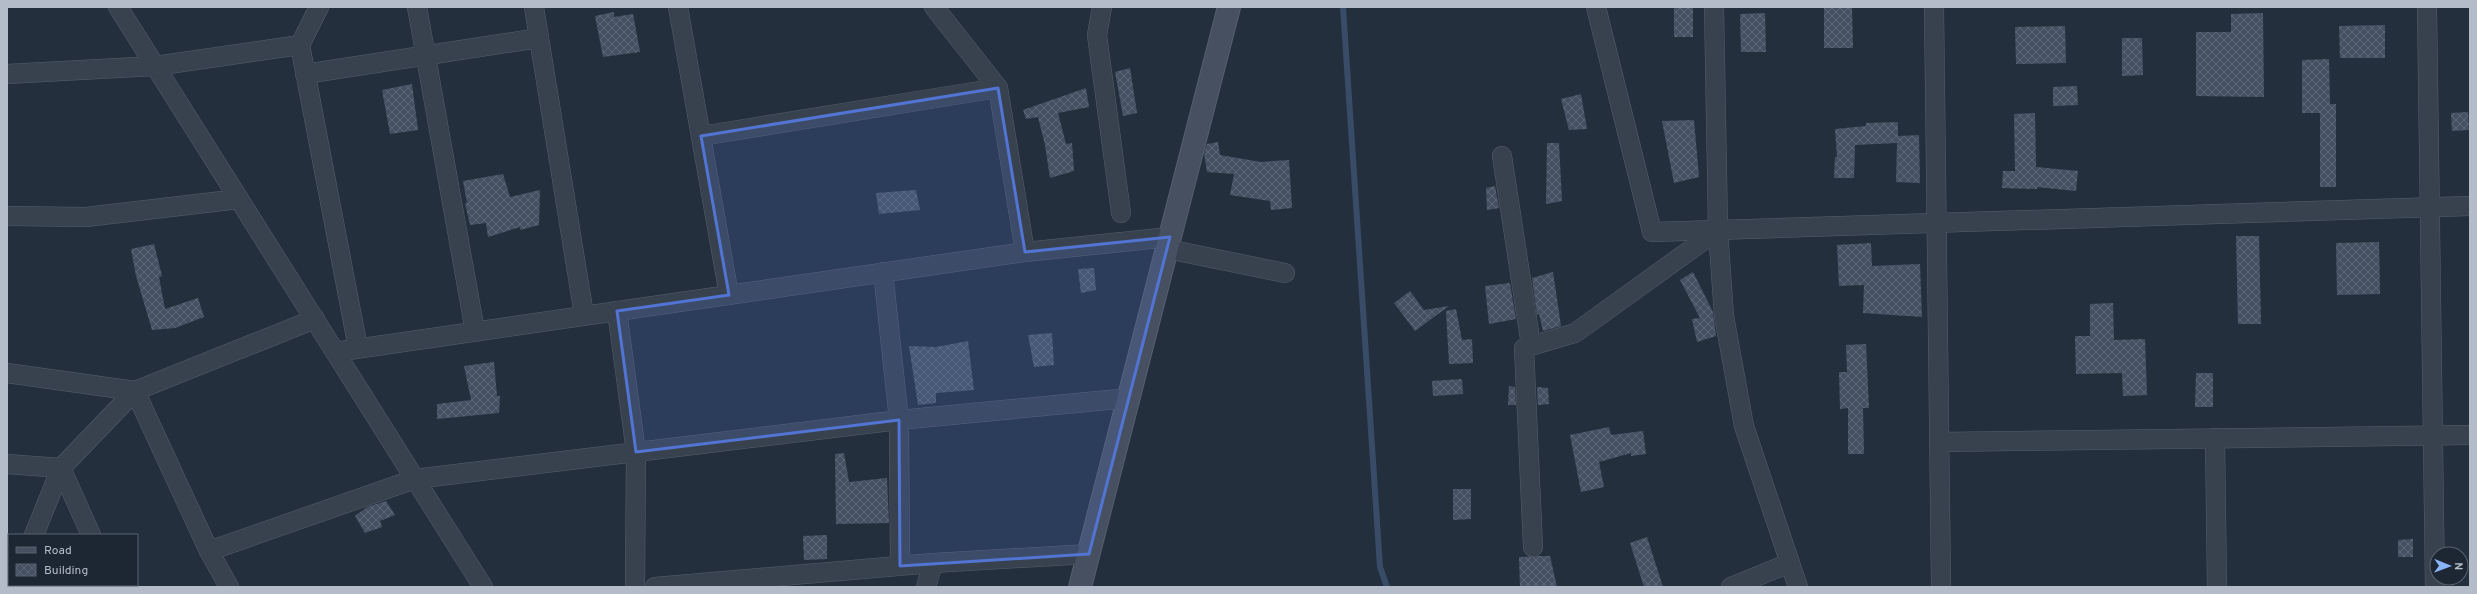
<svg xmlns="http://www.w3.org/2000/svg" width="2477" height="594" viewBox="0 0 2477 594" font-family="Overpass,sans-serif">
<defs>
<pattern id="building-cross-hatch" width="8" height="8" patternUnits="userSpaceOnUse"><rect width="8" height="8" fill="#455162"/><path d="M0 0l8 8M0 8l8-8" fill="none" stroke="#5d6877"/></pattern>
</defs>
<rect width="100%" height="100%" fill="#242f3e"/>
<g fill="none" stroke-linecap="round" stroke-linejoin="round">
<polyline stroke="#394c67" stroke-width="6" points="1343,7 1380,567 1387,587"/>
</g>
<g fill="url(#building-cross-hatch)">
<rect x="1674" y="7" width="19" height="30"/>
<polygon points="1824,7 1852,7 1853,48 1824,48"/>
<polygon points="614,12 614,17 633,14 640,52 603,57 595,16"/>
<polygon points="1765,13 1766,52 1741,52 1740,14"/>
<polygon points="2263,13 2264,97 2196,96 2196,32 2231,32 2231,14"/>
<polygon points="2385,25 2385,58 2340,58 2339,26"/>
<polygon points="2065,26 2066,63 2016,64 2015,27"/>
<polygon points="2122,38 2142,38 2143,75 2122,76"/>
<polygon points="2329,59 2330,104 2336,104 2336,187 2320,187 2320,113 2302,113 2302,60"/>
<polygon points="1130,68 1137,113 1123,116 1115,72"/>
<polygon points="412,84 418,130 390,134 382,90"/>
<polygon points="2077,86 2078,105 2053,106 2053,87"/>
<polygon points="1086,88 1089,107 1058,113 1066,144 1072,143 1074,171 1050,178 1045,145 1038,117 1026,119 1023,110"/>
<polygon points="1581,94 1587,129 1569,130 1561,99"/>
<polygon points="2468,112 2469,130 2452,131 2451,113"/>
<polygon points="2035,113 2036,167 2078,171 2076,191 2037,187 2037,189 2002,188 2003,171 2015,171 2014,114"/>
<polygon points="1694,120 1699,177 1674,183 1662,121"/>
<polygon points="1898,122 1898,136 1919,135 1920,183 1896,182 1897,143 1855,145 1854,178 1834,178 1835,157 1837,157 1835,129 1866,126 1866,123"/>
<polygon points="1218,142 1220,155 1261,162 1289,160 1292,208 1271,210 1270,201 1230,195 1234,174 1207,172 1204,153 1207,144"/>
<polygon points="1547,143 1559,143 1562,201 1546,204"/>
<polygon points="503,174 510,197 540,190 539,225 520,230 520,227 488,237 486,223 470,225 465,203 467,203 463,181"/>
<polygon points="1495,186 1499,208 1487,210 1486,188"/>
<polygon points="916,190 920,210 879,214 876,193"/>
<polygon points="2236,236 2259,236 2261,324 2238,324"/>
<polygon points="2379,242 2380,294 2337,295 2336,243"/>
<polygon points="1871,243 1872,266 1920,264 1922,317 1863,313 1864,285 1839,286 1837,245"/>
<polygon points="154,244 162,276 159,277 165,309 198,298 204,317 175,328 152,330 136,276 131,249"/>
<polygon points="1094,268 1096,290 1081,293 1078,269"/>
<polygon points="1553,272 1561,326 1543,331 1539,314 1537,315 1532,278"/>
<polygon points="1693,272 1713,312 1716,336 1697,342 1692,319 1700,318 1680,280"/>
<polygon points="1510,283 1516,319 1489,324 1485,286"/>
<polygon points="1410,291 1424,310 1449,306 1415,331 1394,303"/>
<polygon points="2113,303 2114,340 2145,339 2147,395 2123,396 2122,373 2076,374 2075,336 2090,336 2090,304"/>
<polygon points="1456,309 1462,340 1472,339 1473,363 1449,364 1446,311"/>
<polygon points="1052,333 1054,365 1034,367 1028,335"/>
<polygon points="968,341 974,390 936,393 936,403 918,405 909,346 936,347"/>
<polygon points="1866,344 1869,408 1863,408 1864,454 1848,454 1848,408 1840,409 1839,372 1847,372 1846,345"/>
<polygon points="494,362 497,396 500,396 499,413 437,419 437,404 471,400 464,366"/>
<polygon points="2196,373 2213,373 2213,407 2195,407"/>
<polygon points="1462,379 1463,394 1433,396 1432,381"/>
<polygon points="1509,386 1515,387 1516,405 1508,405"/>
<polygon points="1537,387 1548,388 1549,404 1538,405"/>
<polygon points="1609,427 1611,435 1643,431 1646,454 1631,456 1631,453 1599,462 1604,487 1581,492 1570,435"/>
<polygon points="844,453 849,482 887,478 889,523 836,524 835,454"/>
<polygon points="1453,489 1471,489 1471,519 1453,520"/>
<polygon points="386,501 395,515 380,521 382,527 365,533 355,516 367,507"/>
<polygon points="827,535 827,559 804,560 803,536"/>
<polygon points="1647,537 1663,587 1644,587 1630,543"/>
<polygon points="2413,539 2413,557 2398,557 2398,540"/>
<polygon points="1539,556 1550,556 1557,587 1520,587 1519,557"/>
</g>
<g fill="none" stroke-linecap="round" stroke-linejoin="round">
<g stroke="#565f6c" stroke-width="20">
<g id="street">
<polyline points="118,7 483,587"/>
<polyline points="319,7 300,45 358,348"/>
<polyline points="417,7 475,331"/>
<polyline points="534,7 584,315"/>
<polyline points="678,7 729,295"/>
<polyline points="934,7 998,88 1025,252"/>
<polyline points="1102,7 1097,35 1121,213"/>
<polyline points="1596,7 1652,232 2470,206"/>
<polyline points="1714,7 1718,230 1724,316 1744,426 1798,587"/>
<polyline points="1934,7 1941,587"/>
<polyline points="2427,7 2435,587"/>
<polyline points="7,74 155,66 300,45"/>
<polyline points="305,74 539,38"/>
<polyline points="701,136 998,88"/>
<polyline points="1502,156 1531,345"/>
<polyline points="7,216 86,217 239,199"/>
<polyline points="1167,249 1285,273"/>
<polyline points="883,272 899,420 900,566"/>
<polyline points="617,311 636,452 635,587"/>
<polyline points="335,352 1025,252 1170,237"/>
<polyline points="7,373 135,391 209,551 229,587"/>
<polyline points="2215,438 2217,587"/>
<polyline points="1939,442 2470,435"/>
<polyline points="7,464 61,468 135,391 315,319"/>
<polyline points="61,468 91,535"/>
<polyline points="34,535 61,468"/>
<polyline points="1533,547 1524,348 1575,333 1718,230"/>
<polyline points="7,548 9,548"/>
<polyline points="209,551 415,479 899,420 1129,398"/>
<polyline points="113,585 113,587"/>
<polyline points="9,587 10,585"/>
<polyline points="655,587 933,563 1089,554"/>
<polyline points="926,587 933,563"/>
<polyline points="1731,587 1790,563"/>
</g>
</g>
<g stroke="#565f6c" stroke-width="24">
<polyline id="secondary" points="1080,587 1229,7"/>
</g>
<use href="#street" stroke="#38414e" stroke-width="19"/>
<use href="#secondary" stroke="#465061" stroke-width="22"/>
</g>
<path fill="#5274d3" fill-opacity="0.2" stroke="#5274d3" stroke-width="3" stroke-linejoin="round" d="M998,88L1025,252L1170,237L1089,554L900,566L899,420L636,452L617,311L729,295L701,136Z"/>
<rect width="2477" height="594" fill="none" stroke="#b4bcc9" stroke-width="16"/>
<rect x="8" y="534" width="130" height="52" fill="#1d2633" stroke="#59626f"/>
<rect x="16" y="547" width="20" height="6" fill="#465061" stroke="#59626f"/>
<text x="44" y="554" font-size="12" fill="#b4bcc9">Road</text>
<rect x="16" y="564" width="20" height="12" fill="url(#building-cross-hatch)" stroke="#59626f"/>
<text x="44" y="574" font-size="12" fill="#b4bcc9">Building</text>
<g transform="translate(2449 566) rotate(91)"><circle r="19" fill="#1d2633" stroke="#59626f"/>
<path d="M0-3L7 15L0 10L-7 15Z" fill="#8ab4f8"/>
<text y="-6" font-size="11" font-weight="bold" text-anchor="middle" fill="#b4bcc9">N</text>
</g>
</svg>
